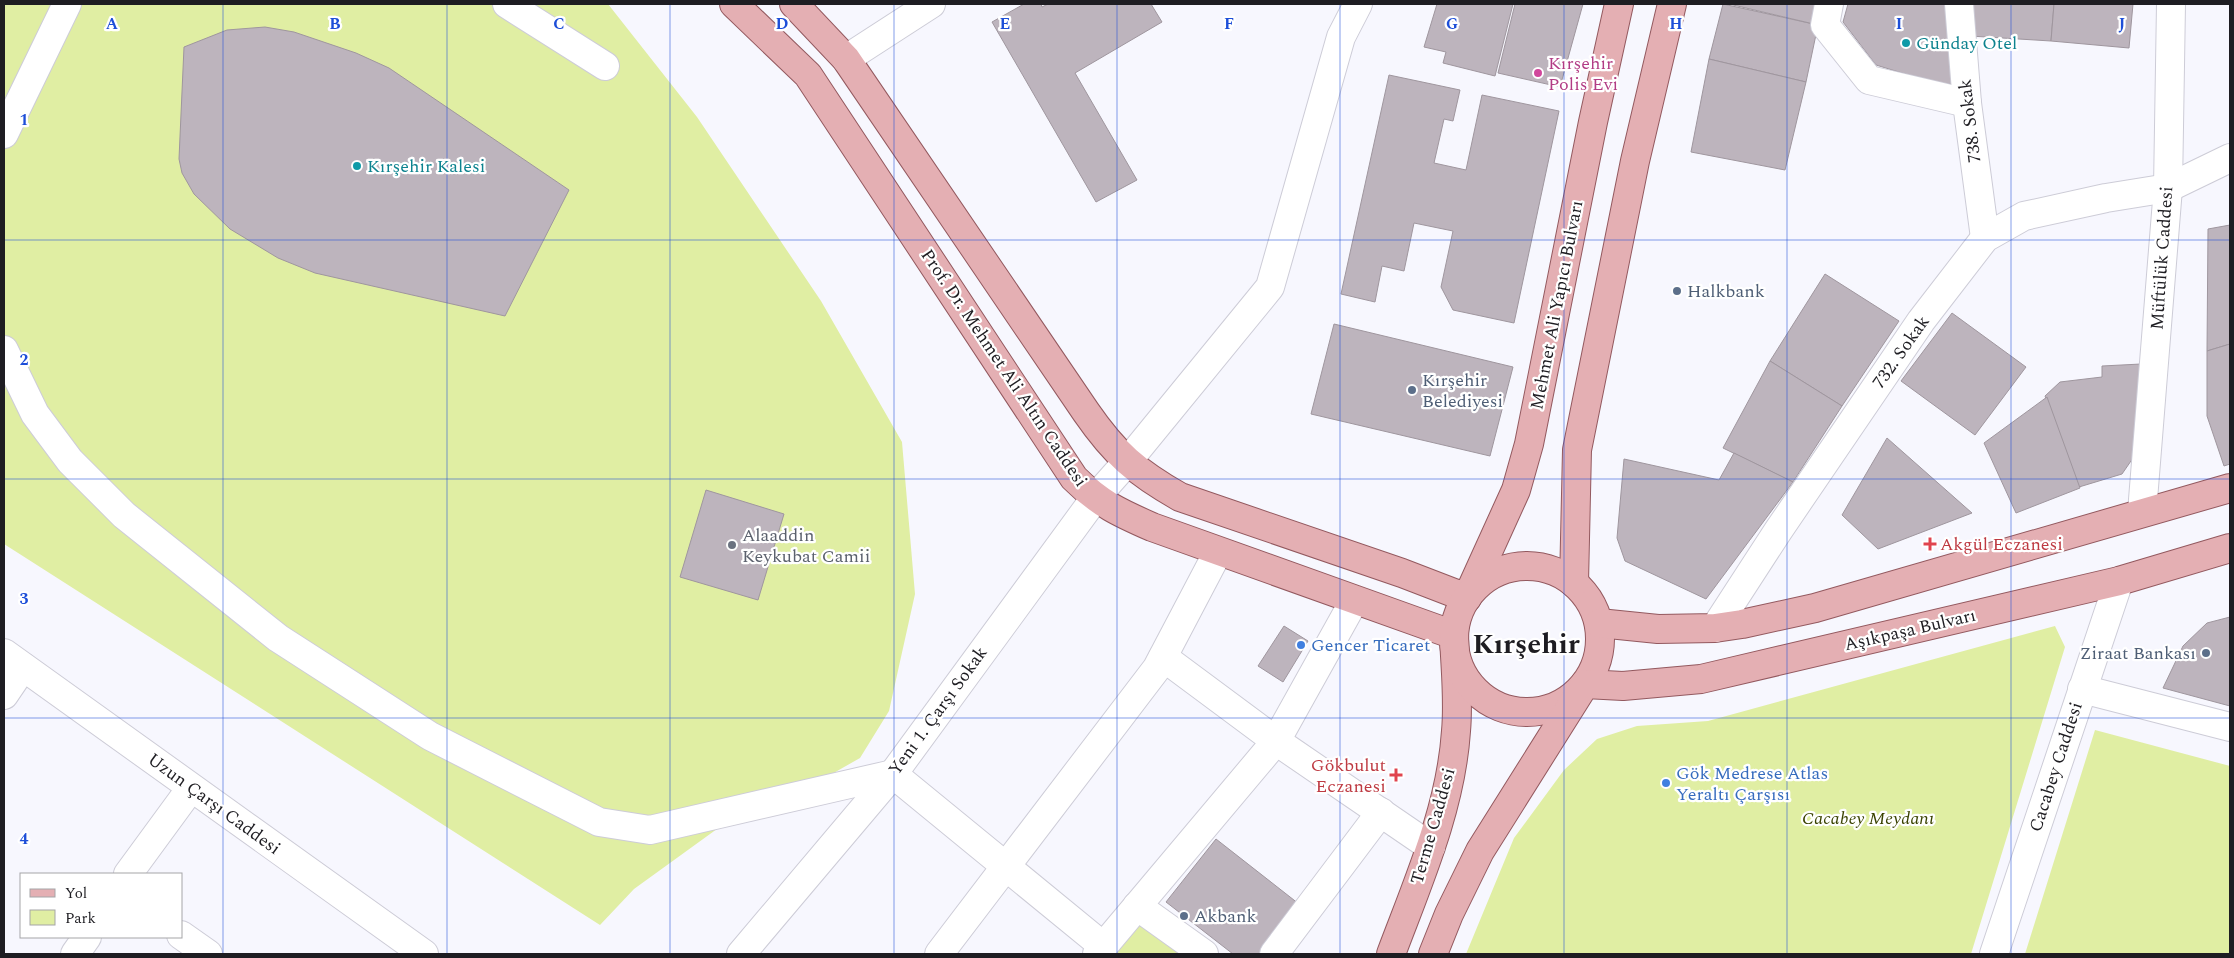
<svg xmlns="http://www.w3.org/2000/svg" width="2234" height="958" viewBox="0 0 2234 958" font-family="Spectral,serif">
<rect width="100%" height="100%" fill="#f7f7fe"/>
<g fill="#e0eea3">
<polygon points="4,4 608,4 697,117 821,301 902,442 915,594 889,711 860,758 816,783 728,821 634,889 600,925 4,544"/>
<polygon points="2055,626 2065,647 1971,954 1466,954 1514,838 1564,770 1597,739 1637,726 1708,721"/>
<polygon points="2095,730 2230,766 2230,954 2025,954"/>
<polygon points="1137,906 1204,954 1097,954"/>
</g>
<g fill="#bdb4bd" stroke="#9f969e">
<polygon points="1024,4 1041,4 1042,7 1048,4 1151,4 1162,22 1075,73 1137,180 1096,202 992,22"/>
<polygon points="1437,4 1513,4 1495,76 1443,63 1446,52 1424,47"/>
<polygon points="1515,4 1583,4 1560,87 1498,73"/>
<polygon points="1723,4 1818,25 1806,82 1709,59"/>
<polygon points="1729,4 1823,4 1818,25"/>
<polygon points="1848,4 1949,4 1952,84 1941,85 1876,65 1843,22"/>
<polygon points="1967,4 2054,4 2051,41 1970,36"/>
<polygon points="2054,4 2133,4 2129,48 2051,41"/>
<polygon points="265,27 294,32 356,53 389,68 569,190 505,316 315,273 278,258 230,229 194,194 182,173 179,159 184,47 227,30"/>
<polygon points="1709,59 1806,82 1785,170 1691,152"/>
<polygon points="1389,75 1460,90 1453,121 1444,119 1434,163 1466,170 1482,95 1559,111 1514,323 1453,310 1441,287 1453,231 1414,223 1404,271 1382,266 1375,302 1341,294"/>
<polygon points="2230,225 2230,344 2207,351 2208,229"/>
<polygon points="1825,274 1899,321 1842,406 1770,361"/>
<polygon points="1952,313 2026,367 1975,435 1901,381"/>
<polygon points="1334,324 1513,367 1490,456 1311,414"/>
<polygon points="2230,344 2230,464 2224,466 2207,416 2207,351"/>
<polygon points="1770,361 1842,406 1793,482 1723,448"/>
<polygon points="2141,364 2142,445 2122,474 2079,487 2045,396 2060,382 2102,377 2102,366"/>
<polygon points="2047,397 2080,488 2016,513 1984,443"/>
<polygon points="1887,438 1972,513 1878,549 1842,515"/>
<polygon points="1734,453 1793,482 1706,599 1625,561 1617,538 1624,459 1719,480"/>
<polygon points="706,490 784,514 758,600 680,577"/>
<polygon points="2230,617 2230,706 2163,688 2183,646 2207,623"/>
<polygon points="1284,626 1308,641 1283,682 1258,666"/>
<polygon points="1216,839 1299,904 1260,954 1233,954 1166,902"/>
</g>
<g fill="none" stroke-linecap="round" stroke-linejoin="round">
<g stroke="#cdccd7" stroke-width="30">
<g id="minor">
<polyline points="507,4 605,66"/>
<polyline points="1829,4 1825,25 1869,80 1967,103"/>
<polyline points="1959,4 1967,103 1985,238"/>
<polyline points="846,59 931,4"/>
<polyline points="4,134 67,4"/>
<polyline points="4,350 35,414 70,461 124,515 278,638 430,736 599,822 650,830 893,774 1103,946"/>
<polyline points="2142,512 2168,188 2171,4"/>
<polyline points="1715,628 1778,531 1921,321 1985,238 2024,216 2106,198 2168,188 2230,158"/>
<polyline points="4,653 424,954"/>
<polyline points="1163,657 1276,741 1431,847"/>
<polyline points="2082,689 2230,727"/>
<polyline points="4,695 23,667"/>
<polyline points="128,874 191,788"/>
<polyline points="1137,906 1204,954"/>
<polyline points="181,935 208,954"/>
<polyline points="75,954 87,937"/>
<polyline points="741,954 893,774 1095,498 1127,462 1270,287 1341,37 1358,4"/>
<polyline points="939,954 1157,668 1218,552"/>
<polyline points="1097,954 1276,741 1354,601"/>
<polyline points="1274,954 1381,812"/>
<polyline points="1994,954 2119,581"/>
</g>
</g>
<g stroke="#93595f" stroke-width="30">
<g id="major">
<path d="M734,4L808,75L1074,478C1100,504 1120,513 1152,527L1454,635C1455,666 1459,699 1456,731C1451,808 1418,882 1391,954"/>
<path d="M794,4L846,59L1086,412C1115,454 1136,472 1180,497L1402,573L1467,598L1516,490L1529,444L1593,122L1619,4"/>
<circle cx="1527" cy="639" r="73"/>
<polyline points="1574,583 1577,450 1635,161 1672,4"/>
<polyline points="1599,623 1658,629 1715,628 1742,624 1815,608 2230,488"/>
<polyline points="1433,954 1449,914 1480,851 1585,684 1623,686 1701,679 2119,581 2230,548"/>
</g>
</g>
<use href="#minor" stroke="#fff" stroke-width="28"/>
<use href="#major" stroke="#e4afb3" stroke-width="28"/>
</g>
<path fill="none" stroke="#1d4ed8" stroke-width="1" stroke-opacity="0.55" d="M223,4V954M447,4V954M670,4V954M894,4V954M1117,4V954M1340,4V954M1564,4V954M1787,4V954M2011,4V954M4,240H2230M4,479H2230M4,718H2230"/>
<g fill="#0f9aa8" stroke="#fff" stroke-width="2">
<circle cx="1906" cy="43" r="5"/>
<circle cx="357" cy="166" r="5"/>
</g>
<circle fill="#d1479c" stroke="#fff" stroke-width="2" cx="1538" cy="73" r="5"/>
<g fill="#5c6f8a" stroke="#fff" stroke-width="2">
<circle cx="1677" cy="291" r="5"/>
<circle cx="1412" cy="390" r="5"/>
<circle cx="2206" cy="653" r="5"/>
<circle cx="1184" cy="916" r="5"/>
</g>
<g fill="#e0444e" stroke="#fff" stroke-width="2">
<path d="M1927.5 536.5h5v5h5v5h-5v5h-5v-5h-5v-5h5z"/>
<path d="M1393.5 767.5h5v5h5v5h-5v5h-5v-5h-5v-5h5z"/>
</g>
<circle fill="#6b7280" stroke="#fff" stroke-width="2" cx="732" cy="545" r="5"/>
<g fill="#3f7fe0" stroke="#fff" stroke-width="2">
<circle cx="1301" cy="645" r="5"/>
<circle cx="1666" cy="783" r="5"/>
</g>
<g text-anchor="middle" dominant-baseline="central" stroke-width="4.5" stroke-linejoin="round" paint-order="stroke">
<g font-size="18" fill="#0d838f" stroke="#fff" text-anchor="start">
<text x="1916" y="43">Günday Otel</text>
<text x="367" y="166">Kırşehir Kalesi</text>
</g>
<g font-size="18" fill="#b23c85" stroke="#fff" text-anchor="start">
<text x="1548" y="63">Kırşehir<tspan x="1548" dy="21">Polis Evi</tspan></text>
</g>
<g font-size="18" fill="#1e1d22" stroke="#fff">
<text transform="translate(1970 121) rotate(-97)">738. Sokak</text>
<text transform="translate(2162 258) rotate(-86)">Müftülük Caddesi</text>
<text transform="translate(1557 305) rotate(-79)">Mehmet Ali Yapıcı Bulvarı</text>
<text transform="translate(1901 352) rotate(-55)">732. Sokak</text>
<text transform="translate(1004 368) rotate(56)">Prof. Dr. Mehmet Ali Altın Caddesi</text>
<text transform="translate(1910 630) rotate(-13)">Aşıkpaşa Bulvarı</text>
<text transform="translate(938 711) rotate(-54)">Yeni 1. Çarşı Sokak</text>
<text transform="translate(2056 767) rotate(-72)">Cacabey Caddesi</text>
<text transform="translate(214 804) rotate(36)">Uzun Çarşı Caddesi</text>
<text transform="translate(1433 826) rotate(-74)">Terme Caddesi</text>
</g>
<g font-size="18" fill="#4e5e75" stroke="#fff" text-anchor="start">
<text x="1687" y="291">Halkbank</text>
<text x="1422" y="380">Kırşehir<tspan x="1422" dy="21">Belediyesi</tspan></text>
<text x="2196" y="653" text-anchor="end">Ziraat Bankası</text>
<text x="1194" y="916">Akbank</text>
</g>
<g font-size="18" fill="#5b616d" stroke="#fff" text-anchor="start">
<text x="742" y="535">Alaaddin<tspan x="742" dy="21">Keykubat Camii</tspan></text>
</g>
<g font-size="18" fill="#be3a42" stroke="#fff" text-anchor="start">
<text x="1940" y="544">Akgül Eczanesi</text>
<text x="1386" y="765" text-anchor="end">Gökbulut<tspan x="1386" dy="21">Eczanesi</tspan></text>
</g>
<g font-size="18" fill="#366cbe" stroke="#fff" text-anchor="start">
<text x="1311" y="645">Gencer Ticaret</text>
<text x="1676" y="773">Gök Medrese Atlas<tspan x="1676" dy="21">Yeraltı Çarşısı</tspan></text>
</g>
<g font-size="18" font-style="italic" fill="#3a4200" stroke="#fff">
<text x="1868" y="818">Cacabey Meydanı</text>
</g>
<g font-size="28" font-weight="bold" fill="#1e1d22" stroke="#fff">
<text x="1526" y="644">Kırşehir</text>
</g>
</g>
<g font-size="16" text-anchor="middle" font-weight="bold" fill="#1d4ed8" stroke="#fff" stroke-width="4.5" stroke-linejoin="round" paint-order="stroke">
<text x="112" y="29">A</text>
<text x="335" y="29">B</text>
<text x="559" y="29">C</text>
<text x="782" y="29">D</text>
<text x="1005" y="29">E</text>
<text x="1229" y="29">F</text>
<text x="1452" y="29">G</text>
<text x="1676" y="29">H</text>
<text x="1899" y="29">I</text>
<text x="2122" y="29">J</text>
<text x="24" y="125">1</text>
<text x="24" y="365">2</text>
<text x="24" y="604">3</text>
<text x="24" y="844">4</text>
</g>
<rect width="2234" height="958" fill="none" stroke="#1e1d22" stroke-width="10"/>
<rect x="20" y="873" width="162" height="65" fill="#ffffff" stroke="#a5a5a7"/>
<rect x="30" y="889" width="25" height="8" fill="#e4afb3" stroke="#a5a5a7"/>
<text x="65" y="898" font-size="15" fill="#1e1d22">Yol</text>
<rect x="30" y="910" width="25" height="15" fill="#e0eea3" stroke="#a5a5a7"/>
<text x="65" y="923" font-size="15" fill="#1e1d22">Park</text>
</svg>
